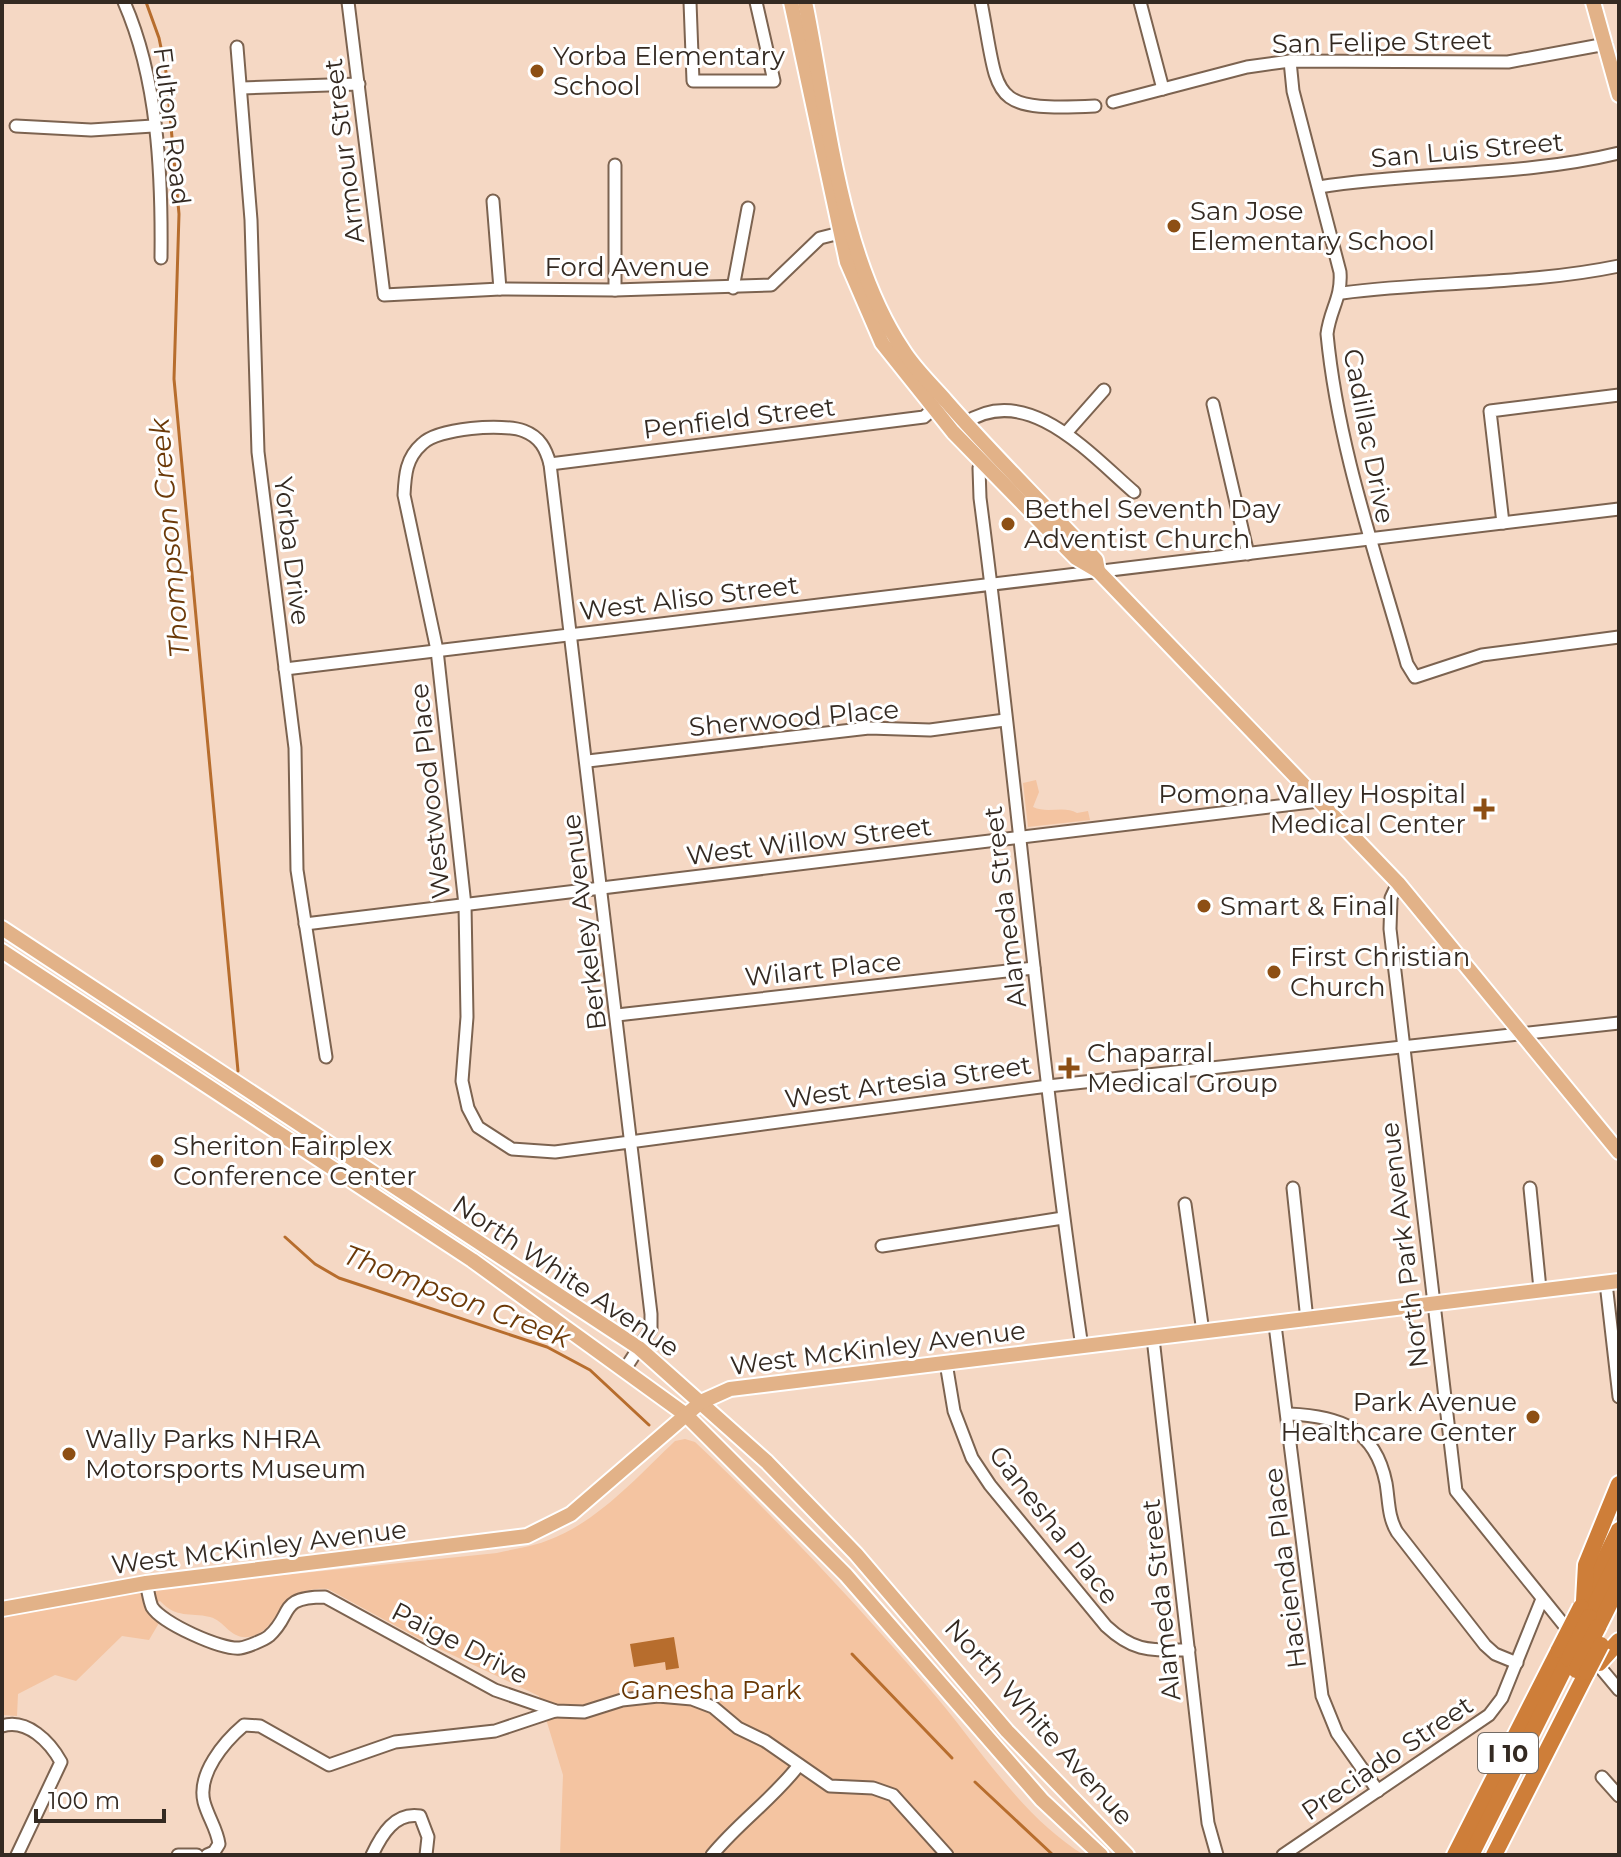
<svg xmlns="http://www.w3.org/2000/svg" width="1621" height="1857" viewBox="0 0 1621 1857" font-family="Montserrat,sans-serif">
<rect width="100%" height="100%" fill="#f5d8c4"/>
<g fill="#f4c4a1">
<path d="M1036,780L1039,792L1033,807C1048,814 1064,805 1077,813L1088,811L1090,820L1028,827L1023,783Z"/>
<path d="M685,1439L695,1442C777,1519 854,1601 927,1686C977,1743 1019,1815 1084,1855H560L563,1775L539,1696L427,1643L328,1589C273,1586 282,1633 248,1637C230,1639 225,1621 210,1617C189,1612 177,1619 160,1601L146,1609L159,1623L149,1640L122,1636L76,1681L55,1675L18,1694L17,1716L2,1715V1616L138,1590L497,1553C513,1549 531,1547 546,1541C597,1523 637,1477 675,1441Z"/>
</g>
<polygon fill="#b76d2d" points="674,1637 679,1668 666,1670 665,1662 634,1667 630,1644"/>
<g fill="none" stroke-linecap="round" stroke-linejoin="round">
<g stroke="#b76d2d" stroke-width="3">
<polyline points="146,2 159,38 166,72 179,214 174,379 238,1071"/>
<polyline points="285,1237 315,1264 339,1278 547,1347 590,1370 649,1425"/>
<polyline points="852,1654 952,1758"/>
<polyline points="975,1782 1053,1855"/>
</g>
<g stroke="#7c6350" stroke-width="15">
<g id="minor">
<path d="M124,2C158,79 162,174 161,258"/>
<polyline points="348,2 384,295 500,289 615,290 771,285 820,238 848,231"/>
<polyline points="690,2 693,81 774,81 756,2"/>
<path d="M981,2C1000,100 987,111 1095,106"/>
<polyline points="1140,2 1163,89"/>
<polyline points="237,47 251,220 258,452 295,748 297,870 326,1057"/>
<path d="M1290,61L1293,91L1340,272C1342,298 1330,309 1327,334C1338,448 1376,554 1407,664L1415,677L1482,655L1619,637"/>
<polyline points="242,88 359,84"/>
<polyline points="1113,102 1247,67 1290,61 1508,62 1606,44"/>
<polyline points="16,126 91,130 153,126"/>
<polyline points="615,165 615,290"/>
<path d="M1319,187C1419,171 1520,177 1619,153"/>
<polyline points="493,201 500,289"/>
<polyline points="733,288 748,208"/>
<path d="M1342,293C1434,281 1527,285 1619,266"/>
<polyline points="1213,404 1248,554"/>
<path d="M965,423C1027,381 1091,455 1134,492"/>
<polyline points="1066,433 1104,390"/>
<path d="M982,463L979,468L980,498C1017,781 1040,1065 1082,1347"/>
<polyline points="550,464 924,417 932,410"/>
<polyline points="1503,523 1490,411 1619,395"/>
<polyline points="285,669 1619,509"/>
<polyline points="588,761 869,728 930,730 1005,720"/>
<polyline points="1398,883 1391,898 1390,929 1456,1491 1572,1635"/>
<polyline points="305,924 1319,801"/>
<polyline points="617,1015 1034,968"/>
<polyline points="1293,1188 1307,1320"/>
<polyline points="1530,1188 1540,1289"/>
<polyline points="1185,1204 1203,1332"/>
<polyline points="882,1246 1063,1218"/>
<polyline points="1606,1283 1619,1397"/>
<polyline points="1275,1325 1322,1696 1337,1733 1378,1791"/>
<polyline points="1153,1338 1208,1823 1217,1855"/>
<path d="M946,1363L954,1411L972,1458L990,1485L1106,1626C1135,1653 1151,1650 1189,1650"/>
<path d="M625,1369L651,1329V1314L550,464C546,449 540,437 524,431C503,423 438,428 422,444C406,458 405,475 404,495L437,650L465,905L467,1017L462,1081L468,1108L478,1127L512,1149L555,1152L1048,1086L1619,1023"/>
<path d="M1289,1414C1339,1416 1375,1428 1386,1483C1389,1501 1388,1517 1397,1532L1485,1645L1495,1654L1517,1663"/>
<path d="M146,1583C148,1590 149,1600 152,1607C162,1623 221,1650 240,1648C247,1647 264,1640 269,1636C294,1614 277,1597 325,1597L495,1690L556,1711L584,1712L622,1700L658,1696L692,1699L713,1707L738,1728L765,1741L830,1786L873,1788L893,1795L947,1855"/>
<polyline points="1594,1660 1619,1690"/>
<path d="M2,1726C27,1718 50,1742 61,1762L17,1855"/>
<polyline points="1602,1777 1619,1796"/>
<polyline points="178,1855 197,1855"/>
<path d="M207,1855L214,1852L219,1844C217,1829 208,1817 204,1802C197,1774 224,1742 244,1725L260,1726L329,1765L395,1742L495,1731L555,1711"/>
<path d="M372,1855C382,1834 395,1812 420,1816L428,1837L426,1855"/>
<path d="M712,1855C739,1822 773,1799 799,1765"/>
<polyline points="1283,1855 1489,1715 1502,1698 1542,1599"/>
</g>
</g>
<g stroke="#fff" stroke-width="18">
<g id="major">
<polyline points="791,2 847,262 882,343 953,432 1076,558 1098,571 1398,883 1619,1152"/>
<path d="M805,2C828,114 839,254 903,350C914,368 932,385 946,401C994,456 1046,507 1096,560L1098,571"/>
<polyline points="1593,2 1619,95"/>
<polyline points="2,928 639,1348 767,1462 856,1554 1007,1731 1127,1855"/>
<polyline points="2,951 472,1260 686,1415 846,1575 1042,1800 1101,1855"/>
<polyline points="2,1609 146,1583 527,1536 571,1514 701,1402 730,1389 1619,1281"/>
</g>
</g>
<g stroke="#fff" stroke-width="20">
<g id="highway">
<polyline points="1588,1593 1619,1530"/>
<polyline points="1584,1601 1586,1565 1619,1484"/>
<polyline points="1589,1617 1619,1557"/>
<polyline points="1598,1627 1619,1585"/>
<polyline points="1599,1663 1619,1641"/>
<polyline points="1455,1855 1559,1650"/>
<polyline points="1471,1855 1569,1659"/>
<polyline points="1494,1855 1587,1672"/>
</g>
</g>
<use href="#minor" stroke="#fff" stroke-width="11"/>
<use href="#major" stroke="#e2b288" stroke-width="14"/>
<use href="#highway" stroke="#ce7e39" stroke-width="16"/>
<g stroke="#fff" stroke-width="20" stroke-linecap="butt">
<g id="highway-bridge">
<polyline points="1559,1650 1581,1607"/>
<polyline points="1569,1659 1589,1617"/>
<polyline points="1576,1670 1598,1627"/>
<polyline points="1587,1672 1601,1645"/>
</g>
</g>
<use href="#highway-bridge" stroke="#ce7e39" stroke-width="16"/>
</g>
<g fill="#8d4f14" stroke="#fff" stroke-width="3">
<circle cx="537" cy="71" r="8"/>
<circle cx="1174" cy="226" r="8"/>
<circle cx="1008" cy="524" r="8"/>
<path d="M1480 797h8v8h8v8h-8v8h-8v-8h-8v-8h8z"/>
<circle cx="1204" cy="906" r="8"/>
<circle cx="1274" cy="972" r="8"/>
<path d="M1065 1056h8v8h8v8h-8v8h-8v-8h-8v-8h8z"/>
<circle cx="157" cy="1161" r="8"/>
<circle cx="1533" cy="1417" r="8"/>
<circle cx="69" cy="1454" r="8"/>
</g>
<g text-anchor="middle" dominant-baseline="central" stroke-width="6" stroke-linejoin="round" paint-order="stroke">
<rect fill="#fff" stroke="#716a64" stroke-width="2" x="1478" y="1733" width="60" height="40" rx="6"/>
<g font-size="24" font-weight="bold" fill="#342a22">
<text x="1508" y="1753">I 10</text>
</g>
<g font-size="26" fill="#342a22" stroke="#fff">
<text transform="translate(1382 42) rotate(-1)">San Felipe Street</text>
<text transform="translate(172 126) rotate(83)">Fulton Road</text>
<text transform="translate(1467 150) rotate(-5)">San Luis Street</text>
<text transform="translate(344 151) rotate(-97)">Armour Street</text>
<text x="627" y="267">Ford Avenue</text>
<text transform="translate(739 418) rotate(-7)">Penfield Street</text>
<text transform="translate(1369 436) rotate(79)">Cadillac Drive</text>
<text transform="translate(292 551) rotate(83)">Yorba Drive</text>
<text transform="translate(689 598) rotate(-7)">West Aliso Street</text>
<text transform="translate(794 718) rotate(-5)">Sherwood Place</text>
<text transform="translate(430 791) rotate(-96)">Westwood Place</text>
<text transform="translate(809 841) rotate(-7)">West Willow Street</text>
<text transform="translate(1005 907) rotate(-97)">Alameda Street</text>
<text transform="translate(584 922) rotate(-97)">Berkeley Avenue</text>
<text transform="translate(823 969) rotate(-6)">Wilart Place</text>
<text transform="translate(908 1082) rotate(-8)">West Artesia Street</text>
<text transform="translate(1404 1245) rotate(-97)">North Park Avenue</text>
<text transform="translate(566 1276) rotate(34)">North White Avenue</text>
<text transform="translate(878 1348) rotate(-7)">West McKinley Avenue</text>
<text transform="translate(1054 1525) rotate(52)">Ganesha Place</text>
<text transform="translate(259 1547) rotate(-7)">West McKinley Avenue</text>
<text transform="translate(1285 1568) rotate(-97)">Hacienda Place</text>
<text transform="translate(1161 1600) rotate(-96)">Alameda Street</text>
<text transform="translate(460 1643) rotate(27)">Paige Drive</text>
<text transform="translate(1039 1722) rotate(48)">North White Avenue</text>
<text transform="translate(1387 1758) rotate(-34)">Preciado Street</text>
</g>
<g font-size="26" fill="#342a22" stroke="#fff" text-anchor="start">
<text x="553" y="56">Yorba Elementary<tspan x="553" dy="30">School</tspan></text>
<text x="1190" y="211">San Jose<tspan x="1190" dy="30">Elementary School</tspan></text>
<text x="1024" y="509">Bethel Seventh Day<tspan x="1024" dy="30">Adventist Church</tspan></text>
<text x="1466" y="794" text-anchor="end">Pomona Valley Hospital<tspan x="1466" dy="30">Medical Center</tspan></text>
<text x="1220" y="906">Smart &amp; Final</text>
<text x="1290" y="957">First Christian<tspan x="1290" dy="30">Church</tspan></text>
<text x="1087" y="1053">Chaparral<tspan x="1087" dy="30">Medical Group</tspan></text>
<text x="173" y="1146">Sheriton Fairplex<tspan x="173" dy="30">Conference Center</tspan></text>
<text x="1517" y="1402" text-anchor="end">Park Avenue<tspan x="1517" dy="30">Healthcare Center</tspan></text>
<text x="85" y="1439">Wally Parks NHRA<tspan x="85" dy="30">Motorsports Museum</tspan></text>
</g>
<g font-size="26" fill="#683603" stroke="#fff">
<text x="711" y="1690">Ganesha Park</text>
</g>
<g font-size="28" font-style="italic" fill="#6c3a09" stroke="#fff">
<text transform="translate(169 538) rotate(-95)">Thompson Creek</text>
<text transform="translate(457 1296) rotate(21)">Thompson Creek</text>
</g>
</g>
<rect width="1621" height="1857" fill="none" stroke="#342a22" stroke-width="8"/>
<path d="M36 1809v12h128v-12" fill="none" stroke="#342a22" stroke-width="4"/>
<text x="48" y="1809" font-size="24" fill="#342a22" stroke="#ffffff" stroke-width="6" paint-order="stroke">100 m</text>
</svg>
